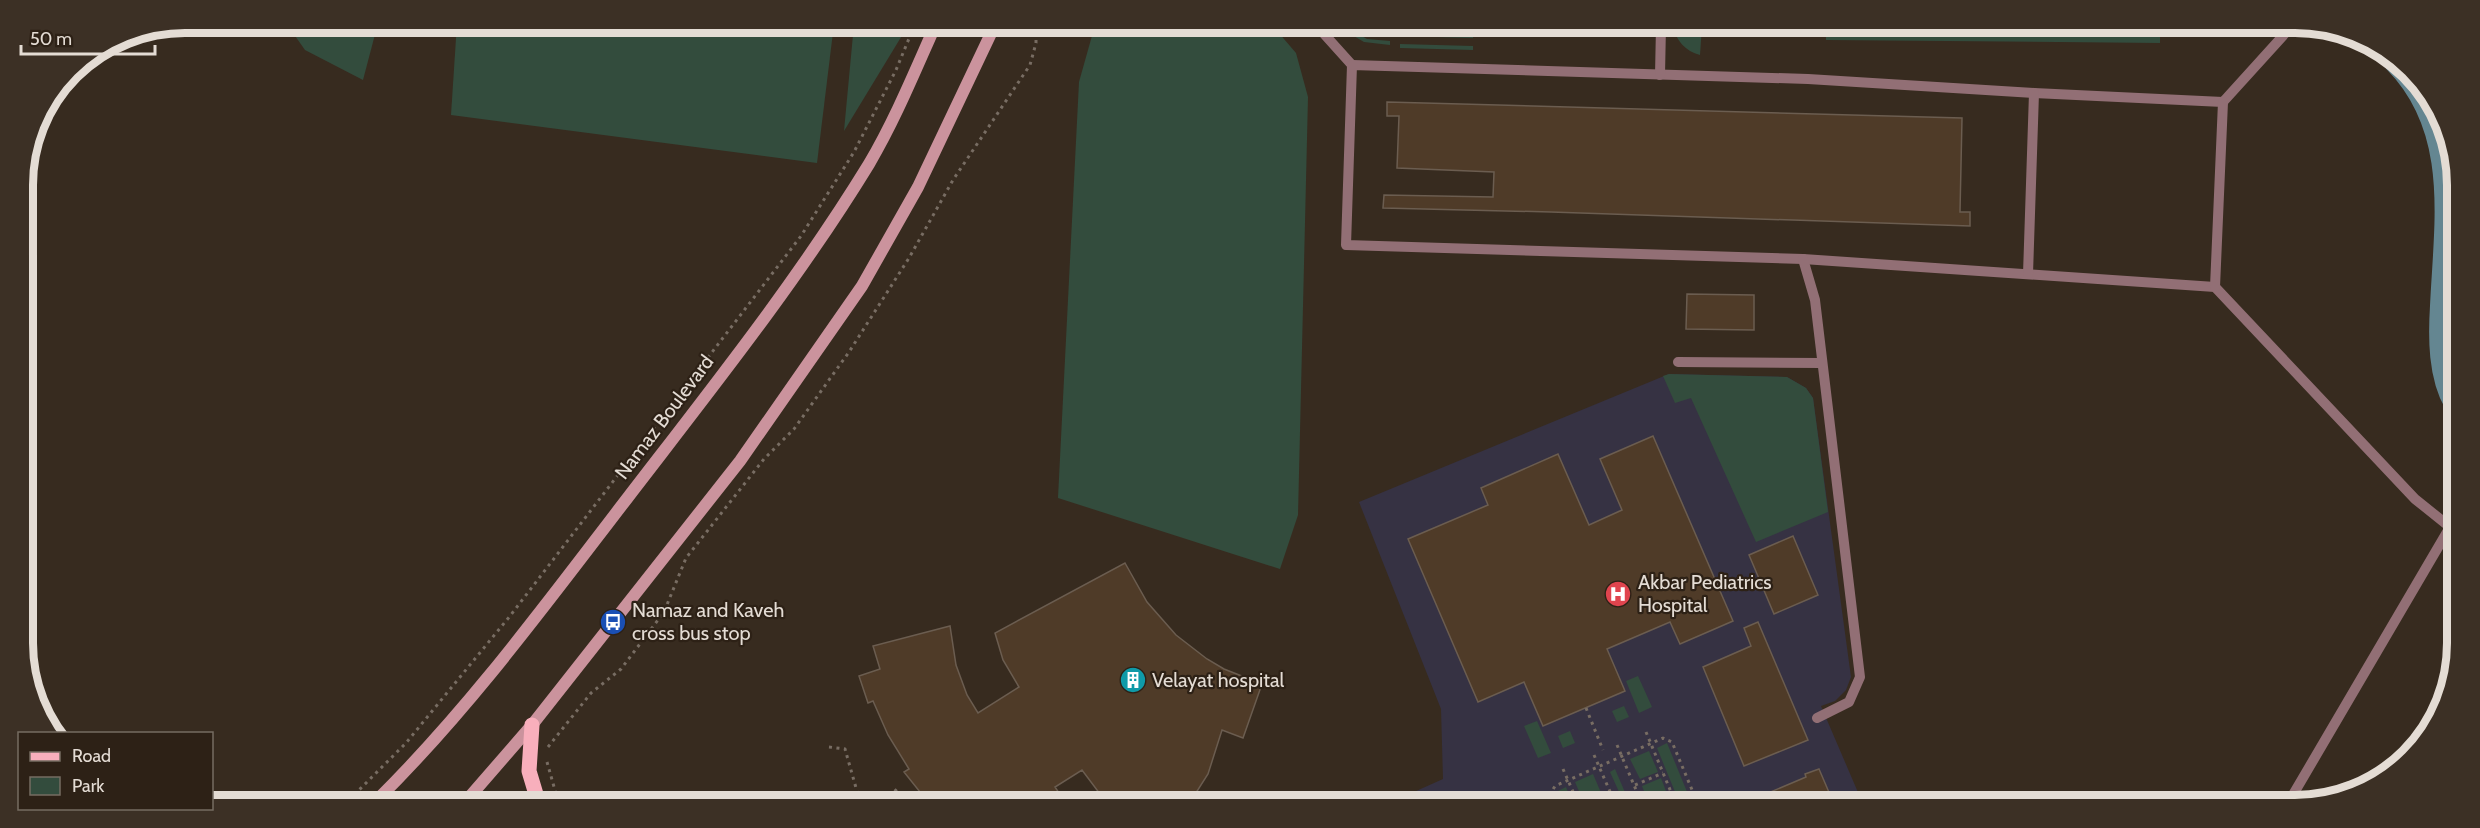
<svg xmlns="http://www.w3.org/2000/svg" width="2480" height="828" viewBox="0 0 2480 828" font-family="Cabin,sans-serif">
<rect width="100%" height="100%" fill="#372b1f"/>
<polygon fill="#363243" points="1669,374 1787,377 1806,388 1813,398 1851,677 1846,690 1835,701 1821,706 1863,804 1397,803 1396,800 1443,779 1441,709 1359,502"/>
<g fill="#334c3d">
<polygon points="286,23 378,23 363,80 305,50"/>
<polygon points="457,23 834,24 817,163 451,115"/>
<polygon points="854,24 909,24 844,131"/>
<polygon points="1095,25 1272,25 1296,53 1308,97 1298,515 1280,569 1058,498 1079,82"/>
<polygon points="1337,26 1343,26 1367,39 1390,41 1390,45 1364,42"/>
<path d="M1672,26H1702L1700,55C1685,51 1677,41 1672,26Z"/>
<polygon points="1826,27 2160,28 2160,43 1826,40"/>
<polygon points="1400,32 1473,34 1473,38 1400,36"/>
<polygon points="1400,44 1473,46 1473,50 1400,48"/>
<polygon points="1669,374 1787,377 1806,388 1813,398 1828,512 1756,542 1691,398 1675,403 1663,376"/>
<polygon points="1638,676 1652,707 1639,713 1626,681"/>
<polygon points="1624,706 1629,717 1617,722 1612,711"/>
<polygon points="1537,721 1551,753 1538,758 1524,726"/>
<polygon points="1570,731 1575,743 1563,748 1558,736"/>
<polygon points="1667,743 1692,804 1680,804 1657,748"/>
<polygon points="1649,751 1658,772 1640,779 1630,759"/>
<polygon points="1615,769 1630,804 1624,803 1610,772"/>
<polygon points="1593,774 1602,795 1584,803 1575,782"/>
<polygon points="1661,778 1669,799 1659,804 1649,804 1642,786"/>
<polygon points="1566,787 1572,803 1561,803 1556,792"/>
</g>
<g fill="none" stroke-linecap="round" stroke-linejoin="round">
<path stroke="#648691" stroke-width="18" d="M2393,63C2459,130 2443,221 2439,306C2437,338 2437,376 2453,404"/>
</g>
<g fill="#4f3b28" stroke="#6b5d50" stroke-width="1.5">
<polygon points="1387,102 1962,118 1960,212 1970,212 1970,226 1551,212 1383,208 1384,195 1493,197 1494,172 1397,168 1399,116 1387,116"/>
<polygon points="1687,294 1754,295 1754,330 1686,329"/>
<polygon points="1653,436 1733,621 1680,644 1670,622 1607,649 1625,691 1543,726 1524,682 1478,702 1408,539 1488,505 1481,488 1558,454 1589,525 1622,510 1600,459"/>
<polygon points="1793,536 1818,595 1774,614 1749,555"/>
<polygon points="1125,563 1147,602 1176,635 1207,659 1224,669 1262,684 1243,738 1222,730 1208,774 1194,796 1187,802 1106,802 1082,770 1055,787 1065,802 928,802 904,772 909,769 888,735 873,701 868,703 859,676 880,669 873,646 950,626 956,665 967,695 978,713 1019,687 1003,660 995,633"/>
<polygon points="1758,622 1808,740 1744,766 1703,667 1751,646 1744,628"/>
<polygon points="1819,769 1834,804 1742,804 1806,777 1805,774"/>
</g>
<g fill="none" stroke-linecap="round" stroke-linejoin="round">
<g stroke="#786d63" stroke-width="3" stroke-dasharray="3 4.5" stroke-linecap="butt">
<polyline points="1586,708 1603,750"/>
<polyline points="1646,732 1676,804"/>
<polyline points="1617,745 1642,804"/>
<polyline points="548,747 591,693 621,669 664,612 686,558 764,459 794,429 849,352 909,258 953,180 1030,65 1036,43 1036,25"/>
<polyline points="829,747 845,749 860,802"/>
<polyline points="1594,755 1615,803"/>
<polyline points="547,762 558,801"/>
<polyline points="1563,769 1578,803"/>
<polyline points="1635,785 1663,773"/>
<polyline points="349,800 406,743 510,616 801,236 854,152 896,70 915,24"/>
<polyline points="884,802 897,789"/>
<polyline points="1556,803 1552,791 1555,786 1663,738 1672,742 1698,804"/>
<polyline points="1592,803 1611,795"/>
<polyline points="1666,804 1675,800"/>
</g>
<g stroke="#926f75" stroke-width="10">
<polyline points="1316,25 1352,65"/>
<polyline points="2290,28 2223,102 2034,93 1808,79 1352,65 1346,245 1803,259 2215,287 2415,499 2450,527 2453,525"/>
<polyline points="1660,75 1661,26"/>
<polyline points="1803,259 1815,300 1860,677 1849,702 1817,718"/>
<polyline points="2028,274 2034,93"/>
<polyline points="2215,287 2223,102"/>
<polyline points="1678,362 1821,363"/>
<polyline points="2287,805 2450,527"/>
</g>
<g stroke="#cb939d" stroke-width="12">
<path d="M377,800C470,708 549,600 629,496C712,388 798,280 869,164C895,120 915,71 936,24"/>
<polyline points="466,801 532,725 740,461 862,286 918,187 995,25"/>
</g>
<polyline stroke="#f8afbc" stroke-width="15" points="532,725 529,771 538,801"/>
</g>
<defs>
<g id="hospital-disc" transform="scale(1.35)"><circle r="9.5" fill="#e0444e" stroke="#2d2116"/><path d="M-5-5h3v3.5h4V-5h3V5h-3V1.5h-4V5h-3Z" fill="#fff"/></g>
<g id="bus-disc" transform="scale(1.35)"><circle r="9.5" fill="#1a4fb4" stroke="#2d2116"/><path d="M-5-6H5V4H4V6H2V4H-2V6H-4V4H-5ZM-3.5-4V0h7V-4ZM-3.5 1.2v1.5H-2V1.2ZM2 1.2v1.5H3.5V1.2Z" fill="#fff"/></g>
<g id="building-disc" transform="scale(1.35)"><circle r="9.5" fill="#0f9aa8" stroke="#2d2116"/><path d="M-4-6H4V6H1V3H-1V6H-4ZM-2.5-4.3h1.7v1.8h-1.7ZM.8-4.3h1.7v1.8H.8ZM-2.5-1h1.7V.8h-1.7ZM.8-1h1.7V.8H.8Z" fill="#fff"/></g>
</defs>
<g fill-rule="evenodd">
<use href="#hospital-disc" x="1618" y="594"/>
<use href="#bus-disc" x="613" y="622"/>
<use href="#building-disc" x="1133" y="680"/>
</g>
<g text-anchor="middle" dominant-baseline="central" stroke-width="4.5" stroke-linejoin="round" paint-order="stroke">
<g font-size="20" fill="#e4dcd4" stroke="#2d2116">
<text transform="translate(664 417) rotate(-53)">Namaz Boulevard</text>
</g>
<g font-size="20" fill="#e4dcd4" stroke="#2d2116" text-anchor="start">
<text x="1638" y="582">Akbar Pediatrics<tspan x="1638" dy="23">Hospital</tspan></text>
<text x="632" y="610">Namaz and Kaveh<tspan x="632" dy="23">cross bus stop</tspan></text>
<text x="1152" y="680">Velayat hospital</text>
</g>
</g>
<path d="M0 0H2480V828H0ZM185 33H2295A152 152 0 0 1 2447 185V643A152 152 0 0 1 2295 795H185A152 152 0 0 1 33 643V185A152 152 0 0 1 185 33Z" fill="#3c3025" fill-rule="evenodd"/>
<path fill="none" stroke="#e4dcd4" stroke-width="8" d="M185 33H2295A152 152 0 0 1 2447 185V643A152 152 0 0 1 2295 795H185A152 152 0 0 1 33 643V185A152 152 0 0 1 185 33Z"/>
<rect x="18" y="732" width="195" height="78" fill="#2d2116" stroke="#766c62" stroke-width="1.5"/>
<rect x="30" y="752" width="30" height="9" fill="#f8afbc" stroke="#766c62" stroke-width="1.5"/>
<text x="72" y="762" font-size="18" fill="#e4dcd4">Road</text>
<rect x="30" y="777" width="30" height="18" fill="#334c3d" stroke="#766c62" stroke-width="1.5"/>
<text x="72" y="792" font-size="18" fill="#e4dcd4">Park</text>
<path d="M21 45v9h134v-9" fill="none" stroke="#e4dcd4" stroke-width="3"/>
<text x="30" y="45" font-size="18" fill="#e4dcd4" stroke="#2d2116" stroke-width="4.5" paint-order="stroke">50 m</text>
</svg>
